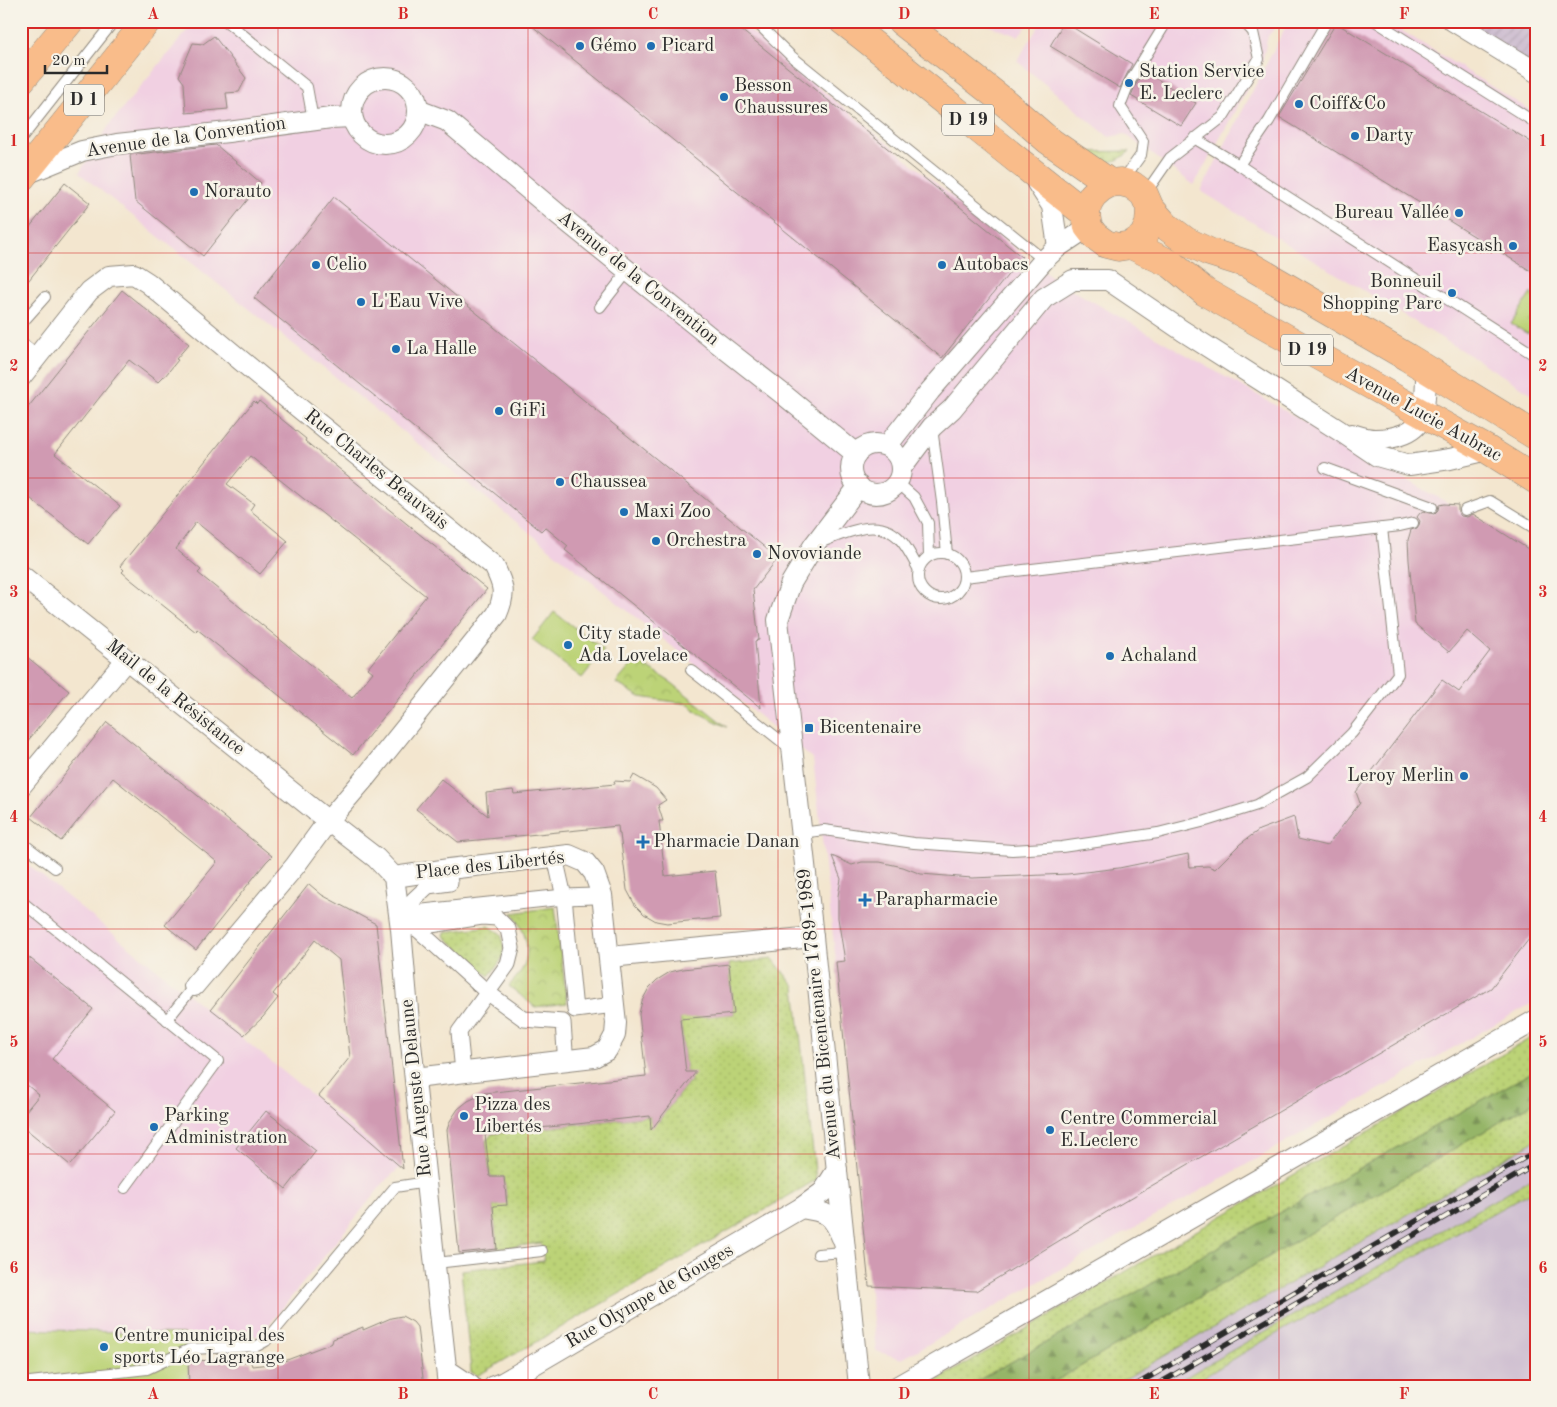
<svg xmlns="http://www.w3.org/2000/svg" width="1557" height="1407" viewBox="0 0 1557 1407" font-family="'Old Standard TT',serif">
<defs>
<pattern id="industrial-furrows" width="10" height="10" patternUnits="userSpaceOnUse" patternTransform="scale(1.25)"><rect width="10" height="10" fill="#cebed0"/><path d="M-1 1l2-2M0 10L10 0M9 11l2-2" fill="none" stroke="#b1a3b3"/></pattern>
<pattern id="grass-dots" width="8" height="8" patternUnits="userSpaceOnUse" patternTransform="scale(1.25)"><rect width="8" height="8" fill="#bcd377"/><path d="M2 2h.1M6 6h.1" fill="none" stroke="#a2b567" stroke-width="1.8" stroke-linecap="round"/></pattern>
<pattern id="forest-firs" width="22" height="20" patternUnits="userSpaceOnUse" patternTransform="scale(1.25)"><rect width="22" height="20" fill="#95b568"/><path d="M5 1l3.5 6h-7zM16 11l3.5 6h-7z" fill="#7a9356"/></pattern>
<pattern id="park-crowns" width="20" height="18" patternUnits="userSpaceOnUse" patternTransform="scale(1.25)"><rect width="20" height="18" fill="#bcd377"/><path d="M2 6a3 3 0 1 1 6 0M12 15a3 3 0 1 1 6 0" fill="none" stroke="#a2b567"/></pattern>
</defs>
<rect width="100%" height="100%" fill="#f7f3e8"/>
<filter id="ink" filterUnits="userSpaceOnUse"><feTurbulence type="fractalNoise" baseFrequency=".02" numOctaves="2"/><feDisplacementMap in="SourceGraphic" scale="10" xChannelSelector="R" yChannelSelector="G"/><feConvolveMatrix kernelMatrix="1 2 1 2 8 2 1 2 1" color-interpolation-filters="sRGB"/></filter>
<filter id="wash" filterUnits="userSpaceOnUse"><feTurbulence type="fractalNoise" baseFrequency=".0096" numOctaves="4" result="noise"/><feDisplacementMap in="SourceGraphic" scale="20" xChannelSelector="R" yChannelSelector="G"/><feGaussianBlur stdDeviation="1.12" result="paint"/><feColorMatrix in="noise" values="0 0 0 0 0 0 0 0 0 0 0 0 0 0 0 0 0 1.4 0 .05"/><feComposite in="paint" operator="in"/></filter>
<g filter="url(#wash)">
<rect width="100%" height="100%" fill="#f3e6cf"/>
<g fill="#f1d0e2">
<polygon points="195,21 738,21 1053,279 1536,553 1536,1001 902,1359 876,1351 836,962 813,759 79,173 110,124"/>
<polygon points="976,21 1031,21 1018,36"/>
<polygon points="1042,21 1269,21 1276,27 1268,36 1262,62 1194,185 1125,134 1109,137 1017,61"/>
<polygon points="1280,21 1386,21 1536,114 1536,396 1201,191 1286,26"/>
<polygon points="21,859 401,1167 386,1180 260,1336 21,1329"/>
</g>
<polygon fill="url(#industrial-furrows)" points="1451,21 1536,21 1536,74"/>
<polygon fill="#cebed0" points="1536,1070 1536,1386 968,1386"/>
<g fill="url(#grass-dots)" stroke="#747f51">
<path d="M1130,151C1126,154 1122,158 1117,160C1103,165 1089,160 1077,152Z"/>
<path d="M489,926L501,934C507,957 503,958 489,976L444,936L445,932Z"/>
<polygon points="773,959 795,987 816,1180 477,1376 471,1372 461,1270 544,1261 541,1243 497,1249 493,1206 507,1204 504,1177 490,1177 486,1141 492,1134 650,1116 650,1122 660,1121 660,1119 688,1083 691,1082 690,1072 686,1072 680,1018 734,1014 729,964"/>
<polygon points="1536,1035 1536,1070 968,1386 927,1386"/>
<polygon points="1536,1101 1536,1140 1113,1386 1047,1386"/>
<polygon points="1536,1176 1536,1189 1260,1343 1189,1386 1170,1386"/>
</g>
<polygon fill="url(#forest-firs)" stroke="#60704a" points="1536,1070 1536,1101 1047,1386 968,1386"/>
<g fill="url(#park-crowns)" stroke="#747f51">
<path d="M1531,293C1540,308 1536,319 1528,334L1511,324Z"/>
<polygon points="636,660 672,683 727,727 697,712 689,704 640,697 616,683"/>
<path d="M555,907L567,1003L535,1007L509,986C513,981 518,976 521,971C533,951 525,930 512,913Z"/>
</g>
<g fill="#bcd377" stroke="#747f51">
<polygon points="554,612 604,650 582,678 532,640"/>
<polygon points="21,1329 184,1334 188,1360 189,1386 21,1386"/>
</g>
<g id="blocks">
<g fill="#d09ab2" fill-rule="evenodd">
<polygon points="526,21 730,21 1022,257 942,358"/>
<polygon points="1064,22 1132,64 1120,88 1050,46"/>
<polygon points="1336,23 1536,145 1536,274 1279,117"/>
<polygon points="214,36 246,78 239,92 226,93 228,109 186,113 184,83 179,76 193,43 203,44"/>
<polygon points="1144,71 1196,103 1181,126 1131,96 1135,86"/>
<polygon points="216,145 261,183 203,256 135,201 130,155"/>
<polygon points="65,183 90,203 21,290 21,238"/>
<polygon points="334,197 778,558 753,590 759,640 755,641 761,708 565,550 568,546 545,527 541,531 254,298"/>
<polygon points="122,290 189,344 176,359 178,360 165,376 164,376 158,382 129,360 55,454 120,506 88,544 21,491 21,416"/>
<path d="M254,401L257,404L259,401L306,439L305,441L487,589L353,755L197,629L196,632L130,579L122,572L124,570L120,566ZM250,456L426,596L368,668L373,672L352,698L198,573L201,570L176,549L196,522L260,574L288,541L250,510L254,504L227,484Z"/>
<polygon points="1444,504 1458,505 1458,512 1461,516 1467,517 1473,514 1536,554 1536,930 1491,988 1110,1210 976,1291 869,1286 836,962 845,961 838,918 838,896 841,879 832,856 852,865 862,862 880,862 903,867 921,874 972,878 1068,874 1119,868 1188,854 1190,867 1208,866 1215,869 1240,844 1259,830 1294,817 1298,839 1327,846 1360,803 1356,792 1442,680 1459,692 1490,651 1467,631 1449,652 1415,624 1409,560 1408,540 1411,530 1417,528 1419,525 1420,521 1417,517 1420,513 1423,511 1434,514 1438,510 1439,505"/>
<polygon points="21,652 69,691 21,749"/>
<polygon points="107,722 272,856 266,862 196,950 165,925 217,862 113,778 61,841 31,817"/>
<polygon points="634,775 656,788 666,800 658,805 663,821 659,821 665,876 715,871 720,918 667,923 656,921 644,914 635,905 627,890 620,834 619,834 618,826 458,842 416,809 441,779 488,816 486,793 513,790 514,794 615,784 614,781 630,782"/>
<polygon points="309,884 322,895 376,924 403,1169 319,1096 350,1057 339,960 315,940 273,994 278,998 263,1017 244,1035 211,1009"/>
<polygon points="21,951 93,1009 52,1059 115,1111 70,1165 21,1125 21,1117 39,1095 21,1080"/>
<polygon points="729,964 734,1014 680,1019 686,1072 696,1072 651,1130 650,1116 485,1134 490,1177 504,1177 507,1205 493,1206 497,1249 459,1253 447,1130 450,1121 458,1109 468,1101 485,1093 646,1076 639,1014 642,1001 649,988 657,980 670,972 683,969"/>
<polygon points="266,1111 316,1151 286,1189 236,1148"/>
<polygon points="402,1316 413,1322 417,1327 424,1386 189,1386 188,1360 251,1362 252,1366 279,1363 332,1343 333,1339 363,1327 363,1330 391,1318"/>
</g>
</g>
</g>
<g filter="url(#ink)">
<use href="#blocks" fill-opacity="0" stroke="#8f887d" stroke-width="1"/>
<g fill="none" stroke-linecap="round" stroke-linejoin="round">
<g stroke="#8f887d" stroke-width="12">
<g id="service">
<polyline points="226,21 307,87 313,120"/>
<polyline points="755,21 791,56 1044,260"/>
<polyline points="1327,21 1269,121 1239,165 1269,185 1536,356"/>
<polyline points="1375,21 1536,123"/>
<polyline points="1194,138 1239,165"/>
<polyline points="21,139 114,21"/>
<polyline points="1123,180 1141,155 1143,141 1120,106 1129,83 1167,21"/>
<polyline points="1145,194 1170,158 1223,117 1259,59 1253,32 1243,21"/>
<polyline points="600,307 628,271"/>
<polyline points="21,324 45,297"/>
<polyline points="21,342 38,356"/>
<polyline points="932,428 942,502 947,554"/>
<polyline points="1325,468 1432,507"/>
<polyline points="897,482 914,497 928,523 929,556"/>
<polyline points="1465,510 1490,501 1536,529"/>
<path d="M819,543C846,533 881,514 903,543C909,551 914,561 919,570"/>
<circle cx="941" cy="576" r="23"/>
<polyline points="964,577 1400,526 1413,523"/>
<polyline points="691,670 791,749"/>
<polyline points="801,833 824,830 914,843 1012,850 1062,847 1158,833 1206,821 1257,805 1307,777 1352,733 1398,674 1382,528"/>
<polyline points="21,842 55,868"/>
<polyline points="21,901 218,1061 125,1188"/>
<polyline points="167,1020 194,986"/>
<polyline points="818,1254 844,1252"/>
<polyline points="436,1263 542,1251"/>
<polyline points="21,1383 147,1369 190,1349 257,1346 266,1341 395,1187 427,1182"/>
</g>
</g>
<g stroke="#8f887d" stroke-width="17">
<g id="pedestrian">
<polyline points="557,866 564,897 575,1010 606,1006"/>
<polyline points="449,876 450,883 428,886 413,900 415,927 487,992 524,1019 563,1022 565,1051"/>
<polyline points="414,913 564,897 594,896"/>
<polyline points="412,928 482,917 497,918 508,929 512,948 508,964 459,1032 462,1062"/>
</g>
</g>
<g stroke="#8f887d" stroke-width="22">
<g id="minor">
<polyline points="1453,21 1536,72"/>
<circle cx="385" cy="111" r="33"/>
<polyline points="418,110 447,121 559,215 715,341 784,395 856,454"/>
<polyline points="26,174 82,151 117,144 228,132 331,118 352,117"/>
<polyline points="1037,183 1052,206 1058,247"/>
<path d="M21,377L89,291L109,276L134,274L148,283L262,378L494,566C504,586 506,593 497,614L365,778L328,821L295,866L194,986"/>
<path d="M1352,434C1359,436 1367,439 1375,439C1393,439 1418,434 1423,413C1426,399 1425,384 1427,370"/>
<circle cx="876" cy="469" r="25"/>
<polyline points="887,446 930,391 1044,260 1058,247 1088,227"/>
<polyline points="901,468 932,427 952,409 1044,298 1073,280 1108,280 1183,331 1340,431 1377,456 1409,465 1450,459 1488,450"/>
<polyline points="859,486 814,545 791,583 778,620 813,937 859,1386"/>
<polyline points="21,575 328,821 376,858 394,877 401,929 410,1034 448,1386"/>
<polyline points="21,786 126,660"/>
<polyline points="394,877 449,869 569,855 585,862 594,873 602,895 616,1023 615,1035 607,1050 594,1057 415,1078"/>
<polyline points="610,957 813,937"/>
<path d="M801,1208C826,1212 832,1213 842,1238"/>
<polyline points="447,1370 471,1386"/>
<polyline points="494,1386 504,1382 801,1208 823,1192 837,1170"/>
<polyline points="898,1386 1536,1020"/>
</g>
</g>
<g stroke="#8f887d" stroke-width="29">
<g id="primary">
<path d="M843,21C925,84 1004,151 1086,214"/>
<polyline points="901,21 1002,100 1048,140 1110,183"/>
<polyline points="21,80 70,21"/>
<polyline points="21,178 147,21"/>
<polyline points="1150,208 1149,224 1143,237 1131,245 1118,247 1106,244 1095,236 1088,227 1086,214 1088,203 1093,195 1101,188 1110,183 1121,182 1132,185 1144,194 1150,208 1166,226 1186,241 1209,252 1247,264 1407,357 1536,436"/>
<polyline points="1131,245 1171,264 1205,292 1304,348 1488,450 1536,480"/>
</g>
</g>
<use href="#service" stroke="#fff" stroke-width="10"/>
<use href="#pedestrian" stroke="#fff" stroke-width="15"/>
<use href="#minor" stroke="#fff" stroke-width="20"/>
<use href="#primary" stroke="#f9bc8a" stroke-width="28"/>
<g stroke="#2b2b2b" stroke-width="5.5">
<g id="rail">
<polyline points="1134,1386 1536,1151"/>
<polyline points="1155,1386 1536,1164"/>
</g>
</g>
<use href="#rail" stroke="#f7f3e8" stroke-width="4" stroke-dasharray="11" stroke-linecap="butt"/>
</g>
</g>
<path fill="none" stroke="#d62828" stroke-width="1" stroke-opacity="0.55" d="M278,21V1386M528,21V1386M778,21V1386M1029,21V1386M1279,21V1386M21,253H1536M21,478H1536M21,704H1536M21,929H1536M21,1154H1536"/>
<g fill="#1f6fb2" stroke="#f7f3e8" stroke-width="2">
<circle cx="580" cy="46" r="5"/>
<circle cx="651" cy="46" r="5"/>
<circle cx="1129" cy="83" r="5"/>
<circle cx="724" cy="97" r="5"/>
<circle cx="1299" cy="104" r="5"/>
<circle cx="1355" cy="136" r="5"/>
<circle cx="194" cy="192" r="5"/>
<circle cx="1459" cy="213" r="5"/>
<circle cx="1513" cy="246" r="5"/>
<circle cx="316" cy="265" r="5"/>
<circle cx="942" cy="265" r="5"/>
<circle cx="1452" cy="293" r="5"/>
<circle cx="361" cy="302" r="5"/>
<circle cx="396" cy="349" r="5"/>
<circle cx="499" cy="411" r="5"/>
<circle cx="560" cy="482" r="5"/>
<circle cx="624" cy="512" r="5"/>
<circle cx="656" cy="541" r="5"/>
<circle cx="757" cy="554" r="5"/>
<circle cx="568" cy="645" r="5"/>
<circle cx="1110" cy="656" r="5"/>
<rect x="804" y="723" width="10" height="10" rx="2.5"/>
<circle cx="1464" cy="776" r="5"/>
<path d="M640.5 834.5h5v5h5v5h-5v5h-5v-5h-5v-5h5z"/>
<path d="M862.5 892.5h5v5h5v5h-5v5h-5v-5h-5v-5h5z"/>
<circle cx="464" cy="1116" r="5"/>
<circle cx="154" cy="1127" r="5"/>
<circle cx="1050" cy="1130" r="5"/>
<circle cx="104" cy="1347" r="5"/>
</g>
<g text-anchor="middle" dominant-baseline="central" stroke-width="5" stroke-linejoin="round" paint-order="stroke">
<g fill="#f7f3e8" stroke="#686764" stroke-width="1">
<rect x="64" y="84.5" width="40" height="31" rx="4"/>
<rect x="942" y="104.5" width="52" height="31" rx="4"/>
<rect x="1281" y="334.5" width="52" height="31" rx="4"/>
</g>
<g font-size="18" font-weight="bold" fill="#2b2b2b">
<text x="84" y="100">D 1</text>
<text x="968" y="120">D 19</text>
<text x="1307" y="350">D 19</text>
</g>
<g font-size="19" fill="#2b2b2b" stroke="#f7f3e8" text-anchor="start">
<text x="590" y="46">Gémo</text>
<text x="661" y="46">Picard</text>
<text x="1139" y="72">Station Service<tspan x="1139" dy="22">E. Leclerc</tspan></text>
<text x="734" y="86">Besson<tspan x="734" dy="22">Chaussures</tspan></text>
<text x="1309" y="104">Coiff&amp;Co</text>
<text x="1365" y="136">Darty</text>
<text x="204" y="192">Norauto</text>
<text x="1449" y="213" text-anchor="end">Bureau Vallée</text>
<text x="1503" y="246" text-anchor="end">Easycash</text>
<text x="326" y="265">Celio</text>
<text x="952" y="265">Autobacs</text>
<text x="1442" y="282" text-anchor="end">Bonneuil<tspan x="1442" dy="22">Shopping Parc</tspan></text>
<text x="371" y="302">L'Eau Vive</text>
<text x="406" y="349">La Halle</text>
<text x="509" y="411">GiFi</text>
<text x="570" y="482">Chaussea</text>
<text x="634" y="512">Maxi Zoo</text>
<text x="666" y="541">Orchestra</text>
<text x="767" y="554">Novoviande</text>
<text x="578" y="634">City stade<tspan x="578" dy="22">Ada Lovelace</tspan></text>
<text x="1120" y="656">Achaland</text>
<text x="819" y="728">Bicentenaire</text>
<text x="1454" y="776" text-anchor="end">Leroy Merlin</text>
<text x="653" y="842">Pharmacie Danan</text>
<text x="875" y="900">Parapharmacie</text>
<text x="474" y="1105">Pizza des<tspan x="474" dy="22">Libertés</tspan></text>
<text x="164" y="1116">Parking<tspan x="164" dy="22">Administration</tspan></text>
<text x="1060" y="1119">Centre Commercial<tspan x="1060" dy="22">E.Leclerc</tspan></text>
<text x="114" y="1336">Centre municipal des<tspan x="114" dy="22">sports Léo Lagrange</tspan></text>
</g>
<g font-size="19" fill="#2b2b2b" stroke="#f7f3e8">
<text transform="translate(186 138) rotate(-8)">Avenue de la Convention</text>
<text transform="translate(638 279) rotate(39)">Avenue de la Convention</text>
<text transform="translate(1423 415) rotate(29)">Avenue Lucie Aubrac</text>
<text transform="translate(376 470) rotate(39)">Rue Charles Beauvais</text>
<text transform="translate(175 698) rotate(39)">Mail de la Résistance</text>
<text transform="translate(490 866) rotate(-6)">Place des Libertés</text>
<text transform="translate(820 1014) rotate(-96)">Avenue du Bicentenaire 1789-1989</text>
<text transform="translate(417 1088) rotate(-96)">Rue Auguste Delaune</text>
<text transform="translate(650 1297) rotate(-30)">Rue Olympe de Gouges</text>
</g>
</g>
<rect width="1557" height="1407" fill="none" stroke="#f7f3e8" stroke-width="55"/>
<path d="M45 65v8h62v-8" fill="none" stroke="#2b2b2b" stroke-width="2.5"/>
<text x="52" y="65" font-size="15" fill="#2b2b2b" stroke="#f7f3e8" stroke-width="4" paint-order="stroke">20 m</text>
<rect x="28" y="28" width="1502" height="1352" fill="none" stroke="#d62828" stroke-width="2"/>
<g font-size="16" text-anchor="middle" font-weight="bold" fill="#d62828">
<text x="153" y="19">A</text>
<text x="403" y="19">B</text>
<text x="653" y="19">C</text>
<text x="904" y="19">D</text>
<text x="1154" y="19">E</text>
<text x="1404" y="19">F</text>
<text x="14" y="146">1</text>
<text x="1543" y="146">1</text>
<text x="14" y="371">2</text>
<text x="1543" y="371">2</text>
<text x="14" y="597">3</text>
<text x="1543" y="597">3</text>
<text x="14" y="822">4</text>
<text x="1543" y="822">4</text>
<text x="14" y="1047">5</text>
<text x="1543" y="1047">5</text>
<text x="14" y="1273">6</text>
<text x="1543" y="1273">6</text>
<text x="153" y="1399">A</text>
<text x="403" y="1399">B</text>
<text x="653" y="1399">C</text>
<text x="904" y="1399">D</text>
<text x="1154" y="1399">E</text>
<text x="1404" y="1399">F</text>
</g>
</svg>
